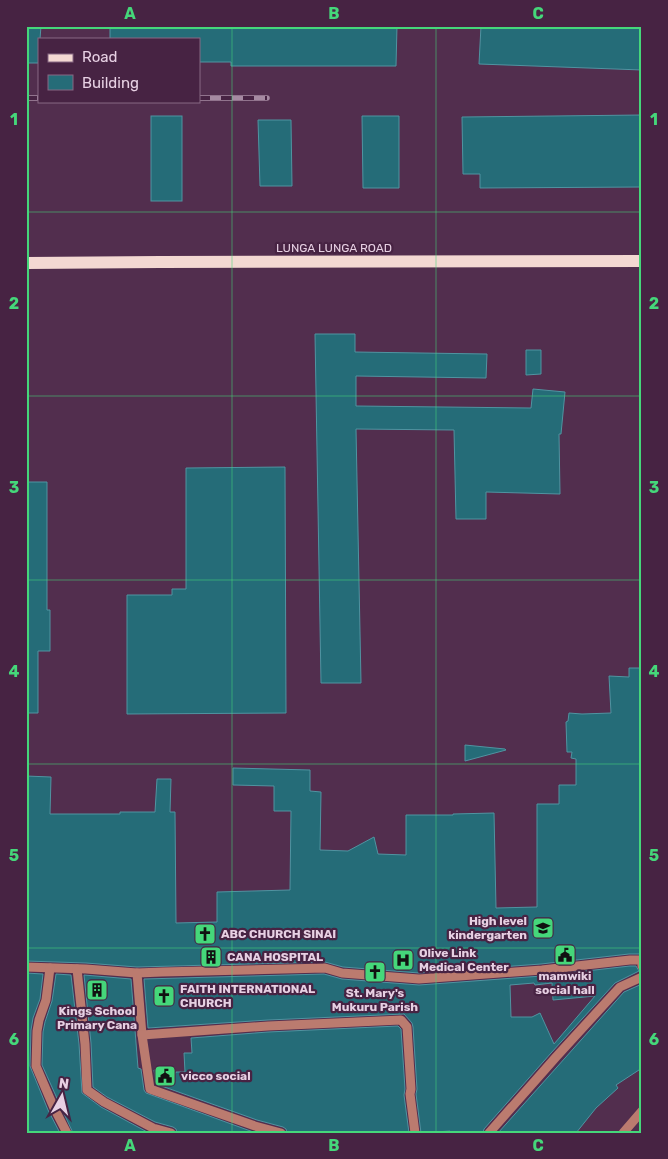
<svg xmlns="http://www.w3.org/2000/svg" width="668" height="1159" viewBox="0 0 668 1159" font-family="Rubik,sans-serif">
<rect width="100%" height="100%" fill="#522e4e"/>
<g fill="#256c78" stroke="#5094a1" fill-rule="evenodd">
<polygon points="26,26 41,26 40,39 39,39 39,63 26,63"/>
<polygon points="110,26 397,26 396,66 231,66 231,62 199,62 199,39 110,39"/>
<polygon points="481,26 642,26 642,70 479,64"/>
<polygon points="642,115 642,187 480,188 480,174 463,174 462,117"/>
<rect x="151" y="116" width="31" height="85"/>
<polygon points="362,116 399,116 399,188 363,188"/>
<polygon points="258,120 291,120 292,186 260,186"/>
<polygon points="315,334 355,334 355,352 487,354 486,378 356,376 356,406 531,408 533,389 565,392 561,434 559,434 560,494 486,492 486,519 456,519 454,430 356,429 361,683 321,683"/>
<polygon points="526,350 541,350 541,374 526,375"/>
<polygon points="285,467 286,713 127,714 127,595 172,595 172,589 186,589 186,468"/>
<polygon points="26,482 47,482 47,610 50,610 50,651 38,651 38,713 26,713"/>
<polygon points="629,668 642,668 642,954 629,954 541,964 419,973 343,967 325,962 137,967 86,963 26,961 26,776 51,777 50,814 120,814 120,812 155,812 157,779 171,779 170,812 175,812 176,923 217,922 217,892 290,890 291,811 274,811 274,786 233,785 233,768 310,770 310,791 321,792 320,850 348,851 374,837 378,854 406,855 406,815 453,815 453,814 494,813 496,908 537,907 537,804 559,804 559,785 576,785 576,759 571,758 572,752 567,752 566,722 568,721 569,713 582,714 611,713 609,676 629,677"/>
<polygon points="465,745 505,749 506,750 465,761"/>
<path d="M630,966H636L639,971L615,983L551,1053L484,1129L483,1133H450V1131L421,1133L416,1094L417,1089L413,1027L412,1023L404,1014L268,1020L148,1028L144,979L324,974L342,979L419,985L542,976ZM534,983L535,985L552,983L553,1000L595,996L554,1044L540,1013L532,1017H511L510,985Z"/>
<polygon points="26,973 43,974 40,999 33,1018 31,1030 30,1066 48,1110 60,1133 26,1133"/>
<polygon points="56,974 71,975 79,1044 82,1093 101,1107 149,1133 73,1133 60,1105 42,1065 43,1032 45,1022 52,1001"/>
<polygon points="84,975 131,979 138,1068 141,1069 144,1090 146,1093 256,1133 177,1133 176,1129 173,1127 155,1122 107,1097 93,1087 91,1043"/>
<polygon points="642,984 642,1068 616,1085 618,1088 596,1108 576,1133 498,1133 624,992"/>
<polygon points="398,1026 401,1029 405,1089 404,1095 409,1133 287,1133 286,1129 283,1127 257,1120 156,1084 154,1070 176,1073 176,1072 185,1072 184,1053 192,1053 191,1038 268,1032"/>
</g>
<g fill="none" stroke-linecap="round" stroke-linejoin="round">
<g stroke="#bb7b6f" stroke-width="9">
<polyline points="26,967 86,969 137,973 162,972 325,968 342,973 419,979 542,970 630,960 642,960 642,966"/>
<polyline points="50,968 46,1000 39,1020 37,1031 36,1066 54,1108 67,1133"/>
<polyline points="77,969 85,1044 87,1090 104,1102 153,1128 171,1133"/>
<polyline points="137,973 142,1035 150,1089 255,1126 281,1133"/>
<polyline points="142,1035 268,1026 401,1020 407,1027 411,1089 410,1094 415,1133"/>
<polyline points="489,1133 556,1057 620,987 642,977"/>
<polyline points="623,1133 642,1111"/>
</g>
<polyline stroke="#f3d8d2" stroke-width="12" points="26,263 160,262 642,261"/>
<g stroke="#a68aa2" stroke-width="5.5">
<g id="rail">
<polyline points="26,98 39,98"/>
<polyline points="199,98 267,98"/>
</g>
</g>
<use href="#rail" stroke="#472343" stroke-width="4" stroke-dasharray="11" stroke-linecap="butt"/>
</g>
<path fill="none" stroke="#45d77a" stroke-width="1" stroke-opacity="0.55" d="M232,26V1133M436,26V1133M26,212H642M26,396H642M26,580H642M26,764H642M26,948H642"/>
<defs>
<g id="school-square" transform="scale(1.125)"><rect x="-9" y="-9" width="18" height="18" rx="4" fill="#45d77a" stroke="#472343"/><path d="M0-5L7-2L0 1L-7-2ZM-4 1L0 2.5L4 1V4Q0 6-4 4Z" fill="#111"/></g>
<g id="church-square" transform="scale(1.125)"><rect x="-9" y="-9" width="18" height="18" rx="4" fill="#45d77a" stroke="#472343"/><path d="M-1.2-6h2.4v3.5h3.3v2.4h-3.3V6h-2.4V-.1h-3.3v-2.4h3.3Z" fill="#111"/></g>
<g id="civic-square" transform="scale(1.125)"><rect x="-9" y="-9" width="18" height="18" rx="4" fill="#45d77a" stroke="#472343"/><path d="M-.6-6.5H3V-4.5H.6V-3L4-1V1h2V6H-6V1h2V-1L-.6-3ZM-1.2 2.5V6h2.4V2.5Z" fill="#111"/></g>
<g id="building-square" transform="scale(1.125)"><rect x="-9" y="-9" width="18" height="18" rx="4" fill="#45d77a" stroke="#472343"/><path d="M-4-6H4V6H1V3H-1V6H-4ZM-2.5-4.3h1.7v1.8h-1.7ZM.8-4.3h1.7v1.8H.8ZM-2.5-1h1.7V.8h-1.7ZM.8-1h1.7V.8H.8Z" fill="#111"/></g>
<g id="hospital-square" transform="scale(1.125)"><rect x="-9" y="-9" width="18" height="18" rx="4" fill="#45d77a" stroke="#472343"/><path d="M-5-5h3v3.5h4V-5h3V5h-3V1.5h-4V5h-3Z" fill="#111"/></g>
</defs>
<g fill-rule="evenodd">
<use href="#school-square" x="543" y="928"/>
<use href="#church-square" x="205" y="934"/>
<use href="#civic-square" x="565" y="955"/>
<use href="#building-square" x="211" y="957"/>
<use href="#hospital-square" x="403" y="960"/>
<use href="#church-square" x="375" y="972"/>
<use href="#building-square" x="97" y="990"/>
<use href="#church-square" x="164" y="996"/>
<use href="#civic-square" x="165" y="1076"/>
</g>
<g text-anchor="middle" dominant-baseline="central" stroke-width="4.5" stroke-linejoin="round" paint-order="stroke">
<g font-size="12" fill="#e7d0e3" stroke="#472343">
<text x="334" y="248">LUNGA LUNGA ROAD</text>
</g>
<g font-size="12" font-weight="bold" fill="#e7d0e3" stroke="#472343" text-anchor="start">
<text x="527" y="921" text-anchor="end">High level<tspan x="527" dy="14">kindergarten</tspan></text>
<text x="221" y="934">ABC CHURCH SINAI</text>
<text x="419" y="953">Olive Link<tspan x="419" dy="14">Medical Center</tspan></text>
<text x="227" y="957">CANA HOSPITAL</text>
<text x="565" y="976" text-anchor="middle">mamwiki<tspan x="565" dy="14">social hall</tspan></text>
<text x="180" y="989">FAITH INTERNATIONAL<tspan x="180" dy="14">CHURCH</tspan></text>
<text x="375" y="993" text-anchor="middle">St. Mary's<tspan x="375" dy="14">Mukuru Parish</tspan></text>
<text x="97" y="1011" text-anchor="middle">Kings School<tspan x="97" dy="14">Primary Cana</tspan></text>
<text x="181" y="1076">vicco social</text>
</g>
</g>
<rect width="668" height="1159" fill="none" stroke="#472343" stroke-width="55"/>
<rect x="38" y="38" width="162" height="65" fill="#472343" stroke="#876883"/>
<rect x="48" y="54" width="25" height="8" fill="#f3d8d2" stroke="#876883"/>
<text x="82" y="62" font-size="15" fill="#e7d0e3">Road</text>
<rect x="48" y="75" width="25" height="15" fill="#256c78" stroke="#876883"/>
<text x="82" y="88" font-size="15" fill="#e7d0e3">Building</text>
<g transform="translate(62 1096) rotate(8)" stroke="#472343" stroke-width="4" paint-order="stroke">
<path d="M0-4L9 19L0 12L-9 19Z" fill="#e7d0e3"/>
<text y="-8" font-size="14" font-weight="bold" text-anchor="middle" fill="#e7d0e3">N</text>
</g>
<rect x="28" y="28" width="612" height="1104" fill="none" stroke="#45d77a" stroke-width="2"/>
<g font-size="16" text-anchor="middle" font-weight="bold" fill="#45d77a">
<text x="130" y="19">A</text>
<text x="334" y="19">B</text>
<text x="538" y="19">C</text>
<text x="14" y="125">1</text>
<text x="654" y="125">1</text>
<text x="14" y="309">2</text>
<text x="654" y="309">2</text>
<text x="14" y="493">3</text>
<text x="654" y="493">3</text>
<text x="14" y="677">4</text>
<text x="654" y="677">4</text>
<text x="14" y="861">5</text>
<text x="654" y="861">5</text>
<text x="14" y="1045">6</text>
<text x="654" y="1045">6</text>
<text x="130" y="1151">A</text>
<text x="334" y="1151">B</text>
<text x="538" y="1151">C</text>
</g>
</svg>
